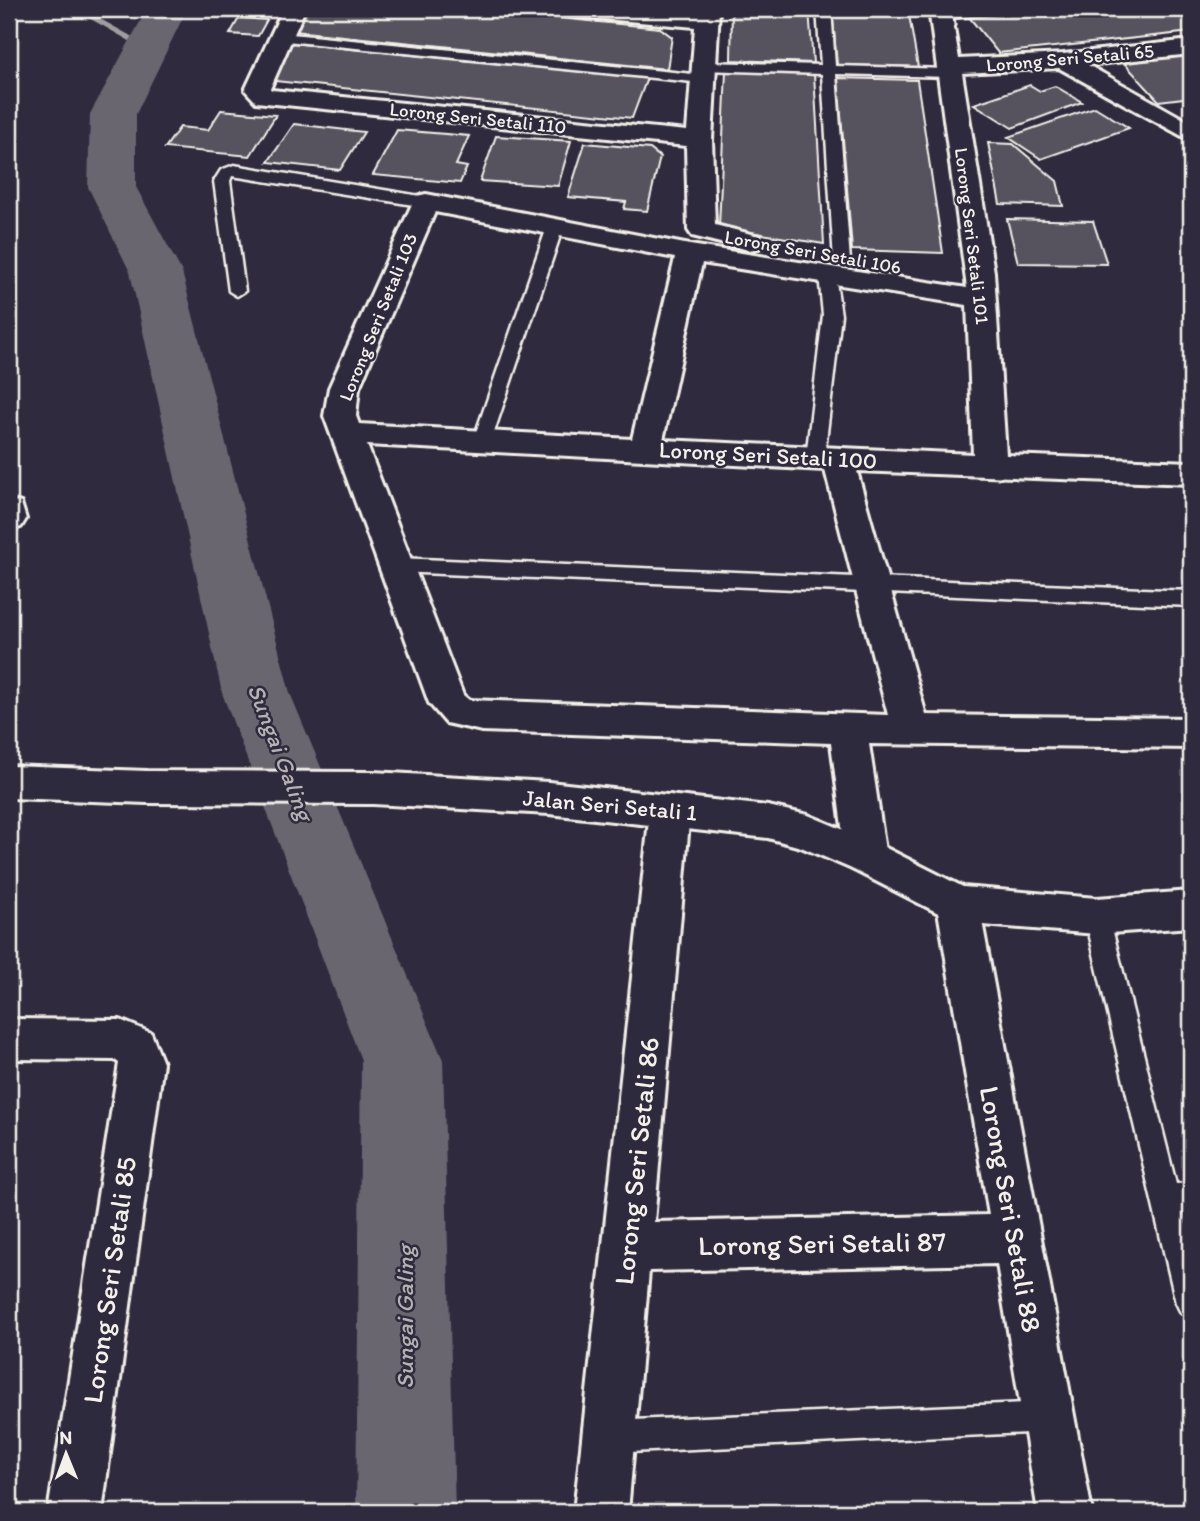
<svg xmlns="http://www.w3.org/2000/svg" width="1200" height="1521" viewBox="0 0 1200 1521" font-family="Itim,sans-serif">
<rect width="100%" height="100%" fill="#2f2a3d"/>
<filter id="ink" filterUnits="userSpaceOnUse"><feTurbulence type="fractalNoise" baseFrequency=".0143" numOctaves="2"/><feDisplacementMap in="SourceGraphic" scale="14" xChannelSelector="R" yChannelSelector="G"/><feConvolveMatrix kernelMatrix="1 2 1 2 8 2 1 2 1" color-interpolation-filters="sRGB"/></filter>
<g filter="url(#ink)">
<g fill="none" stroke-linecap="round" stroke-linejoin="round">
<polygon fill="#a19ea0" fill-rule="evenodd" points="73,9 82,9 151,47 144,49"/>
<polygon fill="#6a6670" fill-rule="evenodd" points="147,9 187,9 136,114 136,187 182,272 290,693 443,1060 455,1512 356,1512 361,1060 222,693 130,272 88,187 90,114"/>
</g>
<g fill="#56525f" stroke="#f4f1e8" stroke-width="2">
<polygon points="209,9 269,9 267,12"/>
<polygon points="309,9 467,9 660,28 672,37 667,69 294,31"/>
<polygon points="732,9 809,9 813,63 731,60"/>
<polygon points="832,9 908,9 918,67 837,65"/>
<polygon points="1043,9 1191,9 1191,32 998,53 969,17"/>
<polygon points="239,18 267,20 258,36 230,34"/>
<polygon points="291,43 647,78 632,118 265,80"/>
<polygon points="1191,55 1191,97 1159,101 1124,63"/>
<polygon points="726,71 814,74 824,244 719,227"/>
<polygon points="838,78 917,80 943,253 852,250"/>
<polygon points="1030,85 1040,91 1055,86 1082,102 1012,128 974,104"/>
<polygon points="1095,107 1129,128 1041,159 1008,137"/>
<polygon points="221,110 276,115 250,156 165,148 180,127 208,130"/>
<polygon points="294,124 364,132 340,170 268,162"/>
<polygon points="397,130 469,136 456,165 467,167 460,183 373,175"/>
<polygon points="496,136 571,141 558,186 480,181"/>
<polygon points="585,143 650,149 660,157 647,211 624,209 626,202 568,197"/>
<polygon points="988,143 1013,144 1057,181 1063,206 1000,204"/>
<polygon points="1007,219 1093,221 1107,264 1018,263"/>
</g>
<g fill="none" stroke-linecap="round" stroke-linejoin="round">
<g stroke="#f4f1e8" stroke-width="5">
<g id="lane">
<polygon points="817,9 831,9 835,66 950,69 957,73 950,77 836,74 850,261 842,266 834,261 822,74 703,70 696,66 703,62 821,65"/>
<polygon points="963,9 1007,9 1000,13 941,19 934,15 941,11"/>
<polygon points="281,33 703,75 710,79 703,83 276,40 276,34"/>
<polygon points="234,165 426,197 434,202 426,207 232,176 230,181 245,291 237,296 229,291 214,181 221,170"/>
<polygon points="555,222 563,227 491,441 489,445 475,445 473,441 547,227"/>
<polygon points="827,270 835,275 841,315 824,458 815,464 806,458 823,315 819,275"/>
<polygon points="397,558 1191,591 1191,606 397,572 387,565"/>
<polygon points="1097,905 1106,908 1109,916 1176,1184 1191,1183 1191,1211 1183,1212 1191,1245 1191,1318 1181,1313 1176,1303 1085,916 1088,908"/>
<polygon points="1048,1402 1059,1406 1063,1417 1059,1428 1048,1432 609,1453 598,1448 593,1437 598,1426 609,1421"/>
</g>
</g>
<g stroke="#f4f1e8" stroke-width="6">
<g id="street">
<polygon points="283,9 305,9 270,89 272,90 687,131 695,27 572,16 561,9 645,9 696,13 697,9 719,9 712,140 715,225 759,236 763,242 759,248 749,250 692,236 688,230 686,146 256,102 245,90"/>
<path d="M929,9H951L959,59L1063,54L1191,40V54L1088,65L1191,123V141L1059,68L962,73L994,272L1006,455L1191,462V484L857,471L926,715L1191,718V748L869,744L886,857L880,869L866,874L852,869L846,857L831,743L482,731L446,723L429,703L324,416L329,388L413,202L417,196L426,194L690,245L967,288ZM435,212L675,258L632,439L359,424L356,416L359,388ZM702,263L967,305L973,454L663,440ZM367,445L825,470L888,715L469,700L463,695Z"/>
<polygon points="9,500 21,503 26,519 21,527 9,531"/>
<polygon points="670,795 684,800 690,811 654,1222 989,1215 937,905 943,892 958,887 973,892 979,905 1092,1512 1038,1512 997,1264 649,1271 628,1512 574,1512 650,811 656,800"/>
<polygon points="9,1019 120,1020 151,1033 163,1063 102,1512 48,1512 119,1063 115,1060 9,1059"/>
</g>
</g>
<g stroke="#f4f1e8" stroke-width="6">
<polygon id="secondary" points="9,766 147,771 373,772 549,782 768,806 808,815 880,845 963,887 1097,898 1191,891 1191,927 1097,934 958,923 852,869 801,847 768,838 549,814 373,804 147,803 9,798"/>
</g>
<use href="#lane" fill="#2f2a3d" fill-rule="evenodd"/>
<use href="#street" fill="#2f2a3d" fill-rule="evenodd"/>
<use href="#secondary" fill="#2f2a3d" fill-rule="evenodd"/>
</g>
</g>
<g text-anchor="middle" dominant-baseline="central" stroke-width="5" stroke-linejoin="round" paint-order="stroke">
<g font-size="19" fill="#f4f1e8" stroke="#2f2a3d">
<text transform="translate(1070 58) rotate(-5)">Lorong Seri Setali 65</text>
<text transform="translate(478 118) rotate(6)">Lorong Seri Setali 110</text>
<text transform="translate(972 236) rotate(83)">Lorong Seri Setali 101</text>
<text transform="translate(813 252) rotate(10)">Lorong Seri Setali 106</text>
<text transform="translate(378 317) rotate(-68)">Lorong Seri Setali 103</text>
</g>
<g font-size="23" fill="#f4f1e8" stroke="#2f2a3d">
<text transform="translate(768 455) rotate(3)">Lorong Seri Setali 100</text>
<text transform="translate(610 805) rotate(5)">Jalan Seri Setali 1</text>
</g>
<g font-size="24" font-style="italic" fill="#b6b2b2" stroke="#2f2a3d">
<text transform="translate(281 752) rotate(69)">Sungai Galing</text>
<text transform="translate(404 1317) rotate(-90)">Sungai Galing</text>
</g>
<g font-size="28" fill="#f4f1e8" stroke="#2f2a3d">
<text transform="translate(636 1161) rotate(-84)">Lorong Seri Setali 86</text>
<text transform="translate(1011 1209) rotate(80)">Lorong Seri Setali 88</text>
<text transform="translate(822 1243) rotate(-1)">Lorong Seri Setali 87</text>
<text transform="translate(109 1280) rotate(-82)">Lorong Seri Setali 85</text>
</g>
</g>
<rect width="1200" height="1521" fill="none" stroke="#2f2a3d" stroke-width="35"/>
<rect x="18" y="18" width="1165" height="1486" fill="none" stroke="#f4f1e8" stroke-width="2.5" filter="url(#ink)"/>
<g transform="translate(66 1454) rotate(359)" stroke="#2f2a3d" stroke-width="5" paint-order="stroke">
<path d="M0-5L12 26L0 18L-12 26Z" fill="#f4f1e8"/>
<text y="-10" font-size="19" font-weight="bold" text-anchor="middle" fill="#f4f1e8">N</text>
</g>
</svg>
